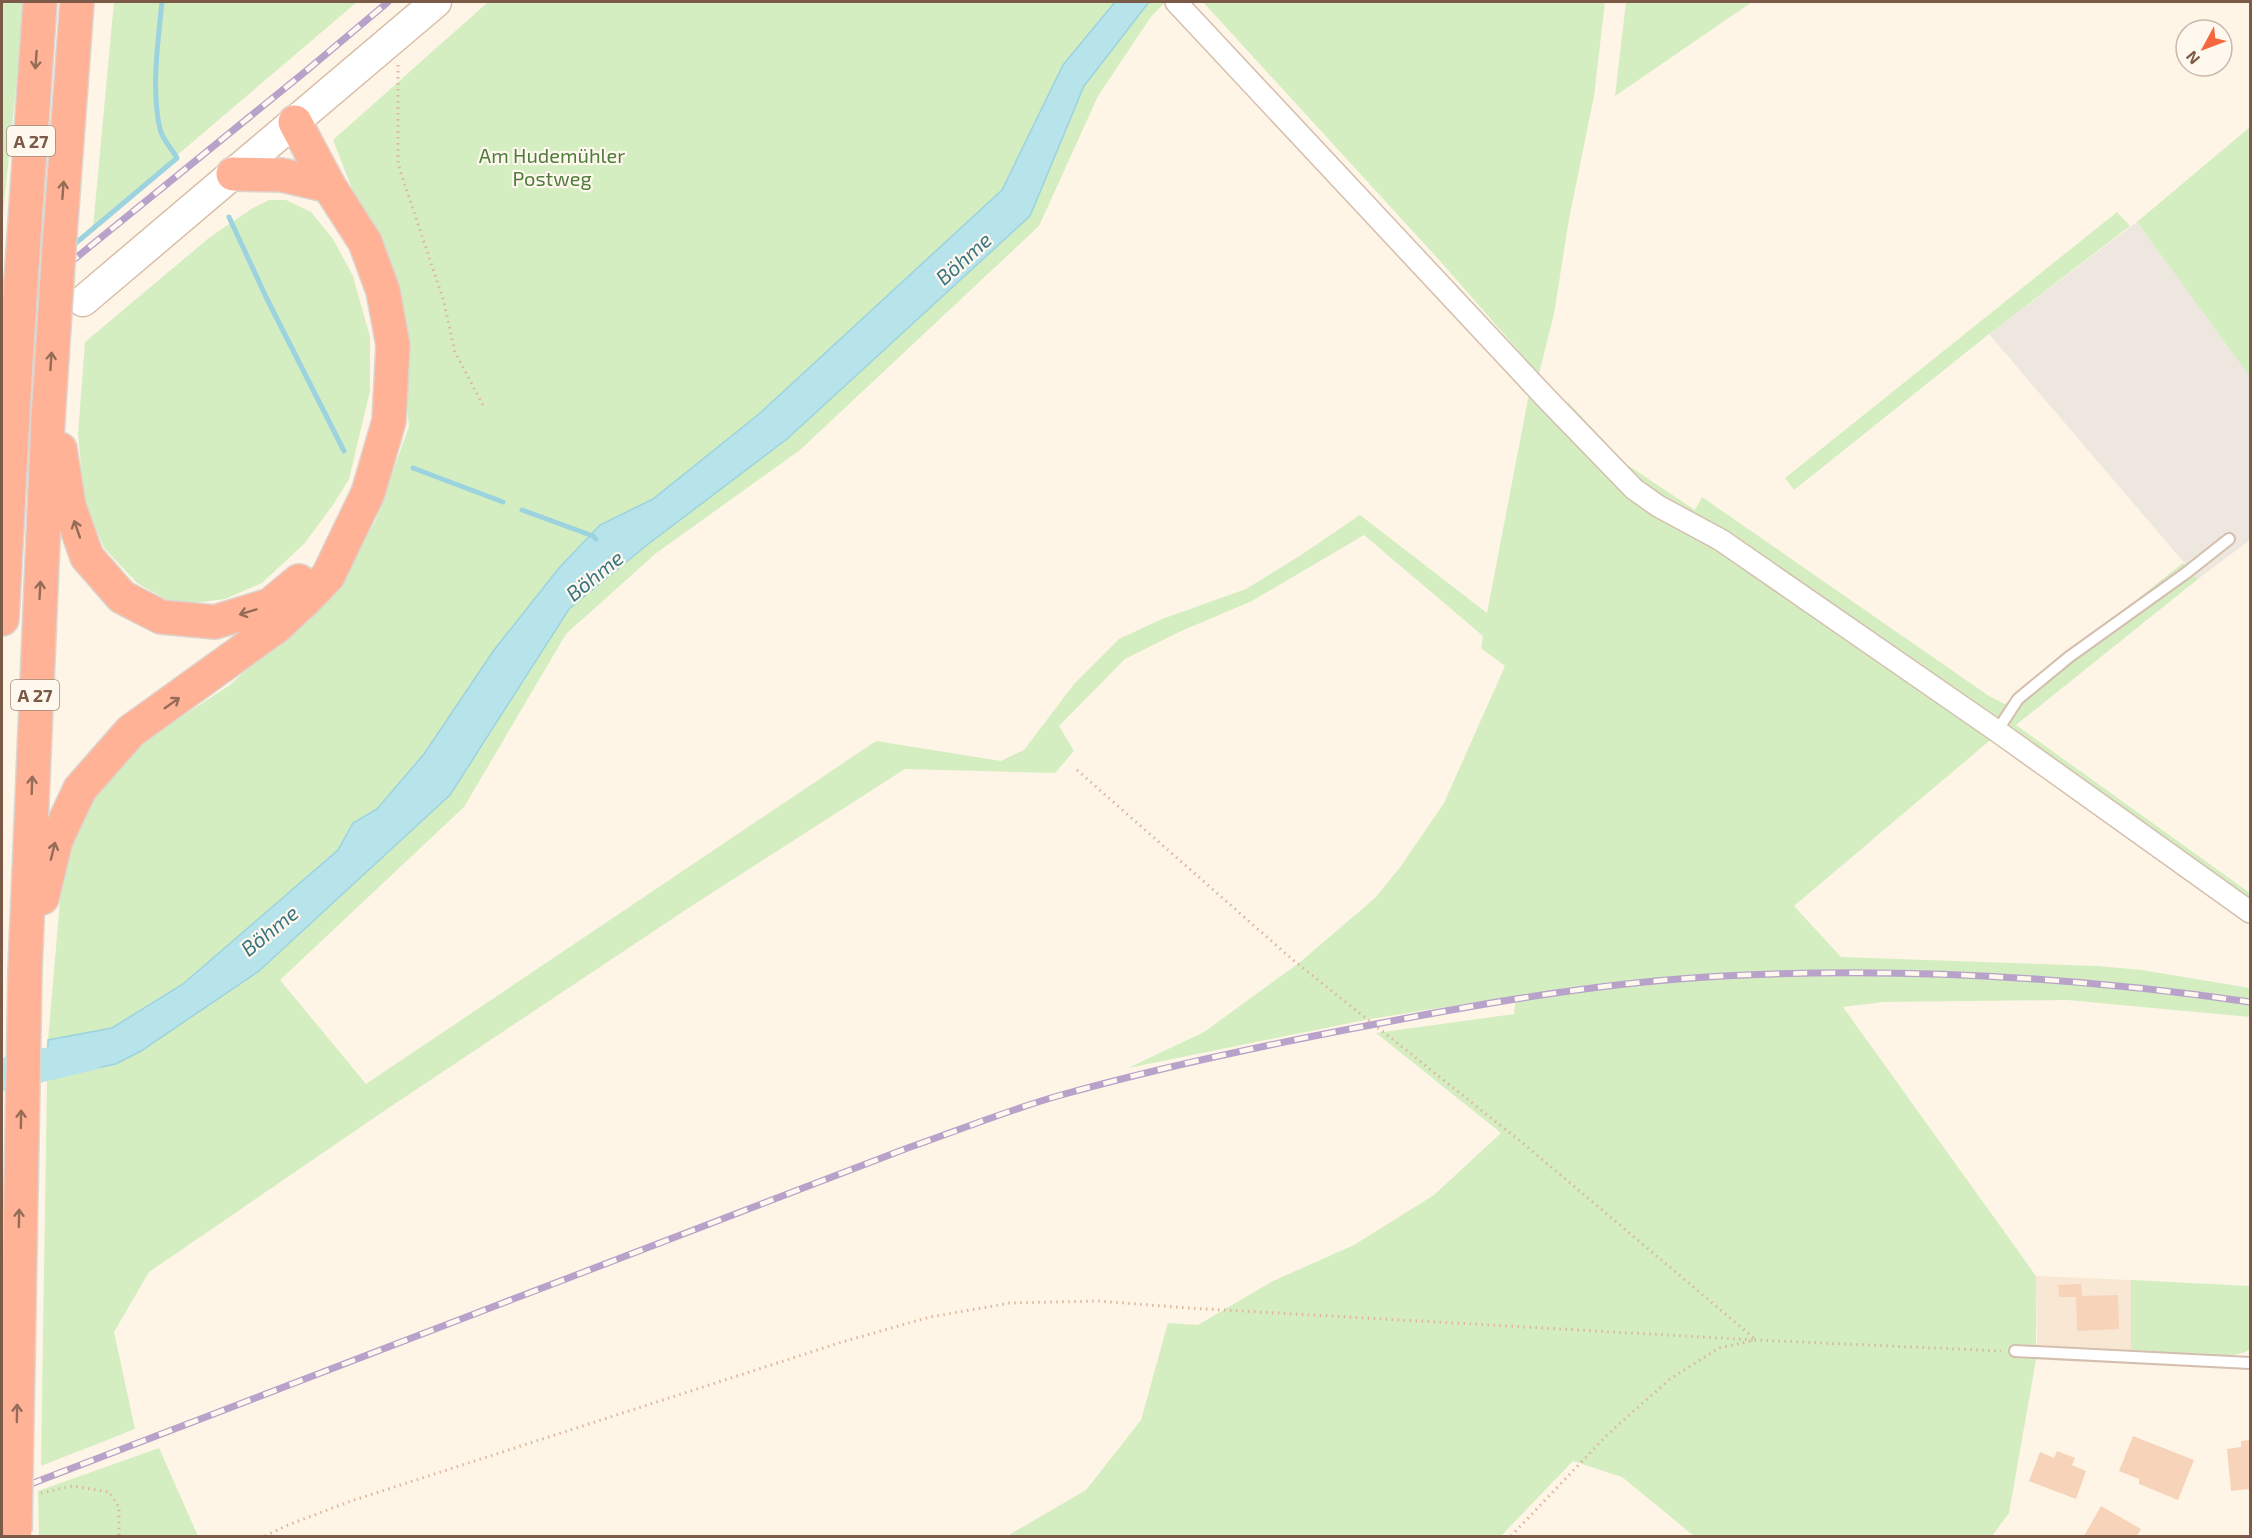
<svg xmlns="http://www.w3.org/2000/svg" width="2252" height="1538" viewBox="0 0 2252 1538" font-family="'Exo 2',sans-serif">
<rect width="100%" height="100%" fill="#fef5e6"/>
<polygon fill="#f7e7d3" points="2036,1276 2131,1280 2131,1351 2037,1347"/>
<polygon fill="#eee7e0" points="2137,222 2250,377 2250,540 2198,579 1989,334"/>
<g fill="#d4eec2">
<polygon points="2,2 25,2 2,223"/>
<polygon points="114,2 357,2 93,227"/>
<polygon points="488,2 1115,2 1063,65 1002,190 759,414 653,499 600,525 559,568 494,650 424,754 377,809 353,823 338,850 183,984 112,1028 48,1040 63,866 82,815 121,756 230,685 303,616 344,572 375,522 409,426 396,302 333,140"/>
<polygon points="1149,2 1165,2 1150,18 1098,96 1039,226 800,450 655,554 566,634 464,807 280,980 366,1084 876,741 1001,761 1024,750 1074,684 1119,639 1162,619 1246,589 1301,555 1360,515 1487,613 1529,394 1558,423 1568,402 1626,464 1695,510 1702,497 1989,696 2005,704 2183,563 2198,579 2016,725 2250,893 2250,924 1995,736 1794,906 1841,957 2097,966 2142,970 2250,988 2250,1017 2067,1000 1883,1002 1843,1007 2036,1276 2036,1360 2009,1513 1992,1536 1694,1536 1622,1477 1573,1461 1501,1536 1007,1536 1086,1490 1141,1420 1168,1323 1198,1325 1273,1281 1354,1245 1434,1195 1501,1133 1376,1033 1514,1014 1516,996 1370,1019 1128,1068 1204,1032 1299,963 1375,898 1401,866 1444,803 1505,666 1481,648 1483,636 1364,535 1252,601 1179,632 1125,659 1059,726 1074,751 1055,773 905,769 696,903 387,1109 149,1272 114,1332 135,1429 41,1466 47,1078 116,1064 450,795 569,609 647,545 787,439 1030,216 1084,86"/>
<polygon points="1203,2 1605,2 1594,96 1569,219 1554,314 1539,374 1440,261"/>
<polygon points="1626,2 1752,2 1615,96"/>
<polygon points="2250,127 2250,377 2137,222"/>
<polygon points="269,200 286,200 311,212 333,239 353,276 370,337 370,391 349,479 333,505 304,544 262,583 225,599 176,605 137,583 104,548 84,499 78,434 85,342 210,237 253,208"/>
<polygon points="2117,212 2130,226 1989,334 1794,490 1785,478"/>
<path d="M2131,1280L2250,1286V1349C2235,1363 2155,1353 2131,1351Z"/>
<polygon points="159,1448 198,1536 39,1536 38,1491"/>
</g>
<polygon fill="#b7e3eb" stroke="#9cd3de" stroke-width="1.5" points="1115,2 1149,2 1084,86 1030,216 787,439 647,545 569,609 450,795 259,971 141,1051 116,1064 47,1078 48,1040 112,1028 183,984 338,850 353,823 377,809 424,754 494,650 559,568 600,525 653,499 759,414 1002,190 1063,65"/>
<g fill="none" stroke-linecap="round" stroke-linejoin="round">
<g stroke="#9cd3de" stroke-width="5">
<polyline points="229,217 267,299 344,451"/>
<path d="M70,248L177,158C172,149 162,139 160,129C151,91 158,41 162,2"/>
<polyline points="413,468 503,502"/>
<polyline points="522,510 593,536 596,539"/>
</g>
<polyline stroke="#b7e3eb" stroke-width="33" points="2,1075 90,1054"/>
</g>
<g fill="#f7d3ba">
<polygon points="2081,1284 2082,1296 2118,1295 2119,1329 2077,1331 2076,1297 2059,1297 2058,1285"/>
<polygon points="2133,1436 2194,1460 2178,1500 2139,1484 2139,1479 2119,1471"/>
<polygon points="2250,1440 2250,1489 2231,1491 2227,1449 2241,1447 2241,1441"/>
<polygon points="2057,1451 2075,1458 2072,1465 2086,1471 2076,1499 2029,1481 2040,1452 2054,1458"/>
<polygon points="2101,1506 2141,1529 2137,1536 2084,1536"/>
</g>
<g fill="none" stroke-linecap="round" stroke-linejoin="round">
<g stroke="#d4bead" stroke-width="14">
<g id="lane">
<polyline points="1997,731 2018,699 2069,657 2186,573 2229,539"/>
<polyline points="2015,1351 2250,1363"/>
</g>
</g>
<g stroke="#d4bead" stroke-width="24">
<polyline id="street" points="1176,2 1545,397 1634,489 1658,506 1721,540 1997,731 2250,912"/>
</g>
<g stroke="#d8bea9" stroke-width="33">
<polyline id="secondary" points="83,301 436,2"/>
</g>
<g stroke="#ddd4cf" stroke-width="36">
<g id="highway">
<polyline points="233,174 282,175 329,186"/>
<polyline points="59,248 77,2"/>
<polyline points="21,280 40,2"/>
<polyline points="60,449 69,506 87,557 122,597 161,617 215,622 270,605 299,581"/>
<polyline points="2,619 14,394"/>
<polyline points="42,898 56,840 80,789 131,731 277,626 306,599 328,576 368,493 389,421 393,345 383,291 365,242 329,186 295,122"/>
<polyline points="16,1471 25,969 48,420"/>
</g>
</g>
<g stroke="#dcb69d" stroke-width="3" stroke-dasharray="1.5 4.5" stroke-linecap="butt">
<polyline points="398,65 398,164 444,302 455,352 484,407"/>
<polyline points="1077,770 1293,960 1525,1145 1755,1339"/>
<polyline points="41,1493 73,1486 109,1492 119,1507 119,1536"/>
<polyline points="265,1536 288,1525 351,1501 842,1342 930,1317 1010,1303 1099,1301 1188,1308 1756,1340"/>
<polyline points="1511,1536 1609,1433 1670,1379 1719,1348 1756,1340 2001,1351"/>
</g>
<use href="#lane" stroke="#fff" stroke-width="10"/>
<use href="#street" stroke="#fff" stroke-width="21"/>
<use href="#secondary" stroke="#fff" stroke-width="30"/>
<use href="#highway" stroke="#ffb296" stroke-width="33"/>
<g stroke="#b8a2ca" stroke-width="7">
<g id="rail">
<polyline points="2,318 306,71 388,2"/>
<path d="M2,1495L905,1149C957,1131 1008,1110 1061,1095C1165,1066 1270,1044 1376,1024C1490,1002 1606,982 1723,976C1898,967 2076,977 2250,1002"/>
</g>
</g>
<use href="#rail" stroke="#fff8ee" stroke-width="4.5" stroke-dasharray="14" stroke-linecap="butt"/>
<g stroke="#ddd4cf" stroke-width="36" stroke-linecap="butt">
<g id="highway-bridge">
<polyline points="14,394 21,280"/>
<polyline points="48,420 59,248"/>
<polyline points="15,1531 16,1471"/>
</g>
</g>
<use href="#highway-bridge" stroke="#ffb296" stroke-width="33"/>
</g>
<defs><path id="oneway-shaft" d="M-6 0H5M1.5-3L5.5 0L1.5 3" fill="none" stroke-width="1.6" stroke-linecap="round" stroke-linejoin="round" transform="scale(1.5)"/></defs>
<g stroke="#956c57">
<use href="#oneway-shaft" transform="translate(36 60) rotate(94)"/>
<use href="#oneway-shaft" transform="translate(63 190) rotate(-86)"/>
<use href="#oneway-shaft" transform="translate(51 361) rotate(-86)"/>
<use href="#oneway-shaft" transform="translate(77 529) rotate(-109)"/>
<use href="#oneway-shaft" transform="translate(40 590) rotate(-87)"/>
<use href="#oneway-shaft" transform="translate(248 612) rotate(163)"/>
<use href="#oneway-shaft" transform="translate(172 703) rotate(-35)"/>
<use href="#oneway-shaft" transform="translate(32 785) rotate(-88)"/>
<use href="#oneway-shaft" transform="translate(53 851) rotate(-76)"/>
<use href="#oneway-shaft" transform="translate(21 1119) rotate(-89)"/>
<use href="#oneway-shaft" transform="translate(19 1218) rotate(-89)"/>
<use href="#oneway-shaft" transform="translate(17 1413) rotate(-89)"/>
</g>
<g text-anchor="middle" dominant-baseline="central" stroke-width="4.5" stroke-linejoin="round" paint-order="stroke">
<g fill="#fff8ee" stroke="#a38979" stroke-width="1.5">
<rect x="7" y="126" width="48" height="30" rx="4.5"/>
<rect x="11" y="680" width="48" height="30" rx="4.5"/>
</g>
<g font-size="18" font-weight="bold" fill="#7b5a47">
<text x="31" y="141">A 27</text>
<text x="35" y="695">A 27</text>
</g>
<g font-size="20" fill="#4e7c3b" stroke="#fff8ee">
<text x="552" y="155">Am Hudemühler<tspan x="552" dy="23">Postweg</tspan></text>
</g>
<g font-size="21" font-style="italic" fill="#397682" stroke="#fff8ee">
<text transform="translate(963 258) rotate(-42)">Böhme</text>
<text transform="translate(594 575) rotate(-39)">Böhme</text>
<text transform="translate(269 930) rotate(-39)">Böhme</text>
</g>
</g>
<rect width="2252" height="1538" fill="none" stroke="#7b5a47" stroke-width="6"/>
<g transform="translate(2204 48) rotate(229)"><circle r="28" fill="#fff8ee" stroke="#cab9ab" stroke-width="1.5"/>
<path d="M0-4.5L10 22L0 15L-10 22Z" fill="#f4683f"/>
<text y="-9" font-size="16" font-weight="bold" text-anchor="middle" fill="#7b5a47">N</text>
</g>
</svg>
